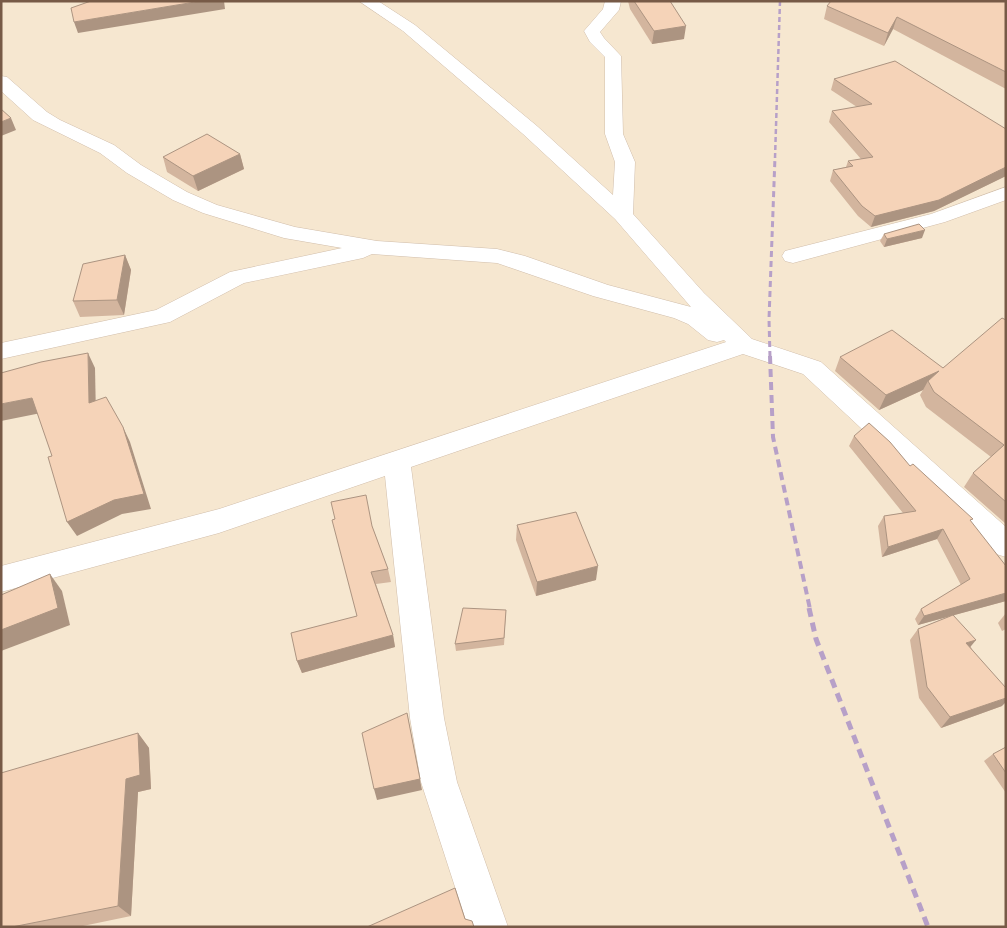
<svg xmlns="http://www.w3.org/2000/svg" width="1007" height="928" viewBox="0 0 1007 928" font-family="Quicksand,sans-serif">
<rect width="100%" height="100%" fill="#fef4e3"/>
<rect fill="#f6e7d0" x="1" y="1" width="1005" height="926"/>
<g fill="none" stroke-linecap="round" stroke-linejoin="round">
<g stroke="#d1beab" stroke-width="1">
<g id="street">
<polygon points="359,1 378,1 415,25 537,126 613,195 615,162 605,134 605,57 590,42 584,31 603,9 605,1 621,1 619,10 600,32 604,38 621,56 623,134 635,162 633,214 704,293 752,339 821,362 1006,527 1006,557 996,554 803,374 743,354 411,467 444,718 457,782 508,927 468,927 421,782 410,718 385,476 219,533 1,592 1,566 219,509 726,342 724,340 717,342 708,340 688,324 674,318 593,296 497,263 372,254 363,258 244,283 170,322 1,359 1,343 156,310 230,272 342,248 284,238 203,213 173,200 127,173 100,153 33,120 1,91 1,76 7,77 47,112 60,120 114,145 141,165 187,192 217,205 295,227 377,241 497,249 525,256 608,285 691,307 615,219 523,134 403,31"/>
<polygon points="1006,187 1006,200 945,222 793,263 785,261 782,256 785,251 931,214"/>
</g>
</g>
<use href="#street" fill="#fff" fill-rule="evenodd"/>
<polyline stroke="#b7a0c8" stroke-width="2.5" stroke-dasharray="5 3" stroke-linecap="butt" points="775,158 780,1"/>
<polyline stroke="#b7a0c8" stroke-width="3" stroke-dasharray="6 4" stroke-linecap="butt" points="770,357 769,319 775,157"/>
<polyline stroke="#b7a0c8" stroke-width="4" stroke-dasharray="8 5" stroke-linecap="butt" points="770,356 773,437 810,609"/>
<polyline stroke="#b7a0c8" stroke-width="5" stroke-dasharray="9 6" stroke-linecap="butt" points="809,608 816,639 928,927"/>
</g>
<g fill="#d3b59e">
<polygon points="628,1 670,1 684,39 652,44 630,9"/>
<polygon points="1006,1 1006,89 893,29 884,46 824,19 827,6"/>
<polygon points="834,79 1006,129 1006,176 934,211 871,227 858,216 830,181 833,170 846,167 848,161 861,159 829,122 832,111 857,107 831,90"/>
<polygon points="240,154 244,169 198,191 167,172 163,157"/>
<polygon points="884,234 922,238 884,247 880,241"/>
<polygon points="125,255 131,270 124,315 80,317 73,301"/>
<polygon points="1006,320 1006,524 964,487 973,473 991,457 926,407 920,395 923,390 879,410 835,371 840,357 943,368"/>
<polygon points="854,436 910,466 971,522 1006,601 954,615 1002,706 941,728 919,698 910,640 918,629 950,616 918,625 915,619 921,609 961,585 937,539 882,557 878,526 884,516 903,513 849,446"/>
<polygon points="517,525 596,580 536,596 516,540"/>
<polygon points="372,526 388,569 391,582 376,584 393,635 395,647 302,673 297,661 357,616"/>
<polygon points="506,610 504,645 456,651 455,644"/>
<polygon points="1006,613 1006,629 1002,631 998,623"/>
<polygon points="138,733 149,748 151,789 138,792 131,916 78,927 1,927"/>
<polygon points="1006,747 1006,793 984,761 993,754"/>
</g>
<g fill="#ac9481">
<polygon points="201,1 224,1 225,9 78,33 74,22"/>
<polygon points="897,17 893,29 884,46 888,33"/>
<polygon points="686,26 684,39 652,44 654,31"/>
<polygon points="11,118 16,130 1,136 1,122"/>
<polygon points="240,154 244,169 198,191 193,176"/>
<polygon points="1006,167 1006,176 934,211 871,227 875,216"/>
<polygon points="925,230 922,238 884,247 887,239"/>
<polygon points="125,255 131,270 124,315 117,300"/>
<polygon points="88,353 95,368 96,418 89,403"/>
<polygon points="939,371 928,381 923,390 879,410 886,395"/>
<polygon points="32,398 41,413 1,421 1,404"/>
<polygon points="123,427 130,442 151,509 122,514 77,536 67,522"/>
<polygon points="943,529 937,539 882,557 888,547"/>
<polygon points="598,566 596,580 536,596 537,582"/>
<polygon points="50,574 62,591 70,625 1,651 1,630"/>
<polygon points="1006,593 1006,601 918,625 924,616"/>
<polygon points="393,635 395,647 302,673 297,661"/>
<polygon points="976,640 967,651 966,643"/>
<polygon points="1006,698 1006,702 1002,706 941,728 950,717"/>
<polygon points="407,713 422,790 377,800 374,789"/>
<polygon points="138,733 149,748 151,789 138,792 131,916 118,906 126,779"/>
</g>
<g fill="#f5d3b8" stroke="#ac9481">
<polygon points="91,1 201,1 74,22 71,8"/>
<polygon points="634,1 670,1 686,26 654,31"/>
<polygon points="831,1 1006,1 1006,72 897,17 888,33 827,6"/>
<polygon points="895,61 1006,129 1006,167 939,200 875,216 862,206 833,170 853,166 848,161 873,157 832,111 872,104 834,79"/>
<polygon points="1,109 11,118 1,122"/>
<polygon points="207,134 240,154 193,176 163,157"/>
<polygon points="919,224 925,230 887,239 884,234"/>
<polygon points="125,255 117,300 73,301 83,264"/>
<polygon points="1002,318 1006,320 1006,502 973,473 1004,445 934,392 928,381 939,371 886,395 840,357 892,330 943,368"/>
<polygon points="88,353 89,403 106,397 123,427 144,494 114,500 67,522 48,457 52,456 32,398 1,404 1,373 41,362"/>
<polygon points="869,423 890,442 910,466 913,464 973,519 970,520 1006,566 1006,593 924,616 921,609 970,579 943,529 888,547 884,516 916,511 854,436"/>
<polygon points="366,495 372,526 388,569 371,572 393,635 297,661 291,633 357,616 332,520 335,519 331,502"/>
<polygon points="576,512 598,566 537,582 517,525"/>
<polygon points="50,574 58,608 1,630 1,595"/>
<polygon points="463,608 506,610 504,638 455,644"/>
<polygon points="953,615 976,640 966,643 1006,688 1006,698 950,717 927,687 918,629"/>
<polygon points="407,713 420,779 374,789 362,733"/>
<polygon points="138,733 140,775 126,779 118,906 12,927 1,927 1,773"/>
<polygon points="1006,747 1006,773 993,754"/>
<polygon points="455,888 465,919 472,921 474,927 367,927"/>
</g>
<rect width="1007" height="928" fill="none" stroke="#775a47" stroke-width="5"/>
</svg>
